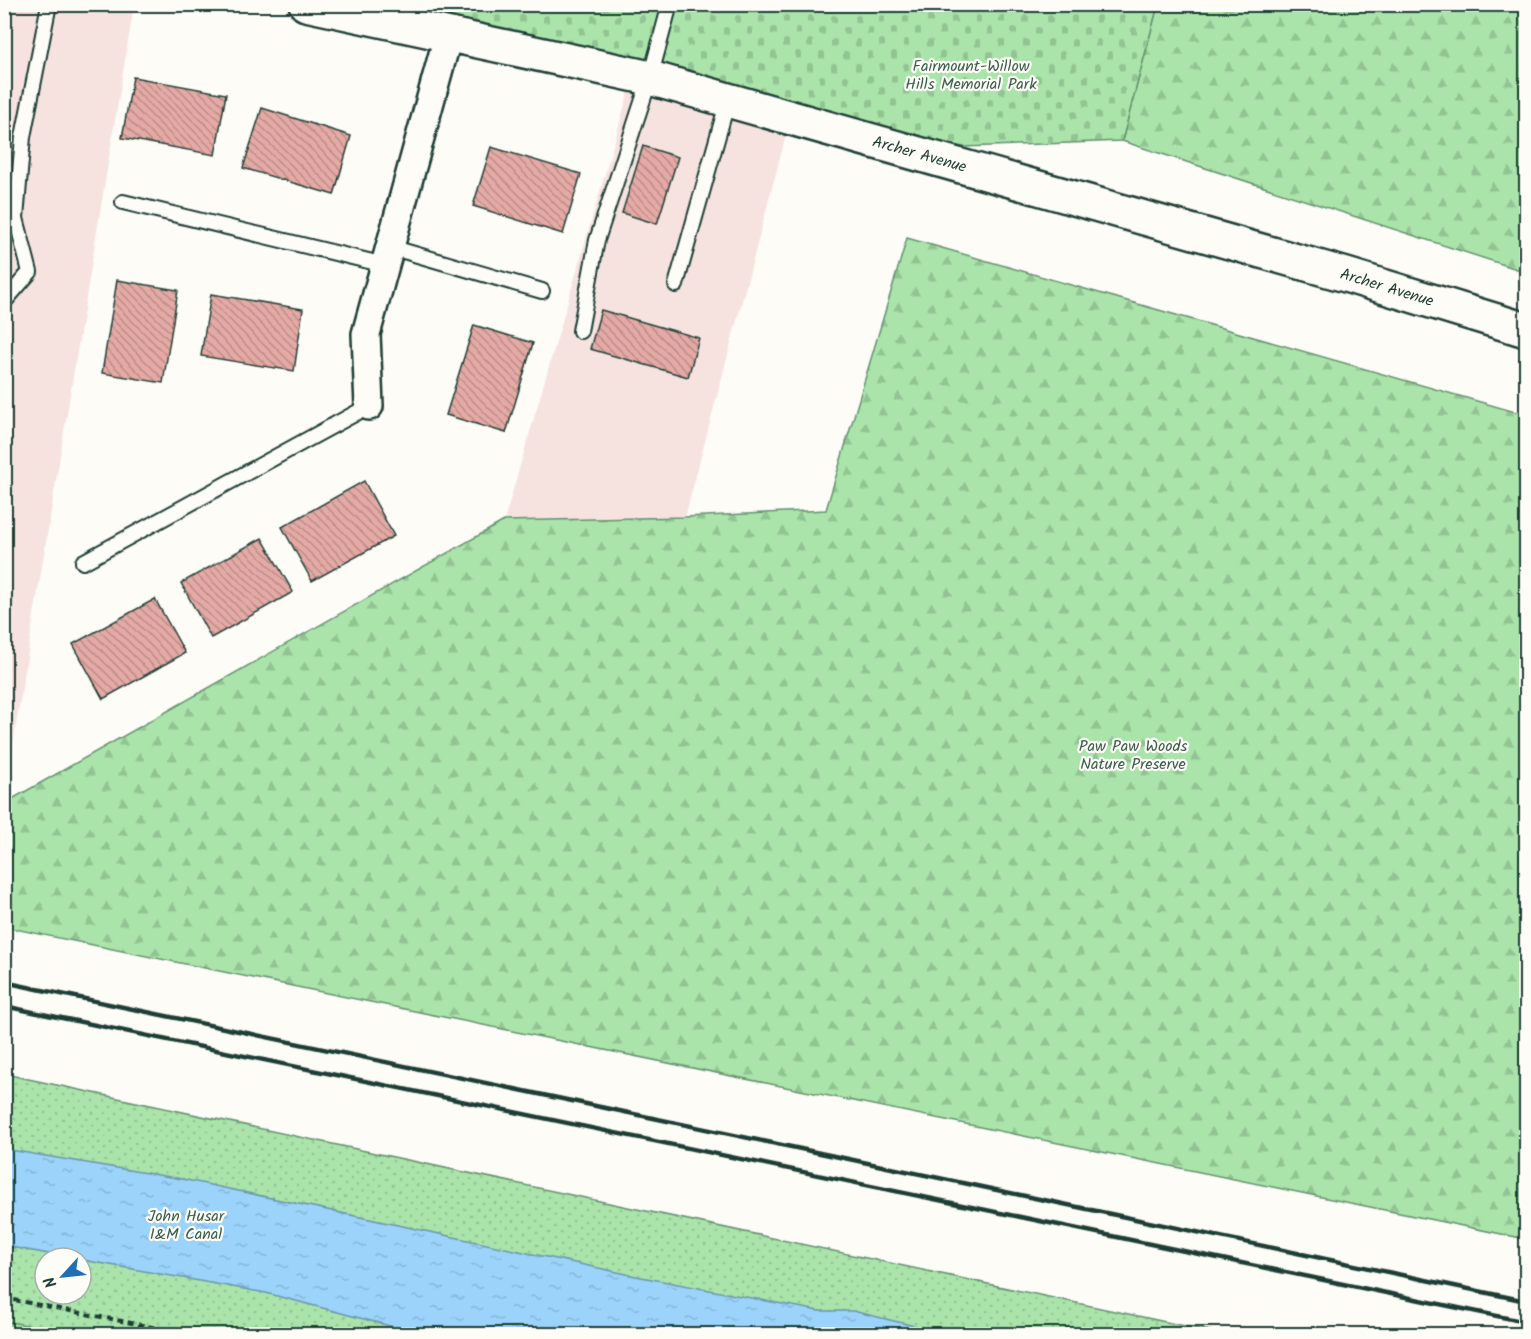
<svg xmlns="http://www.w3.org/2000/svg" width="1531" height="1339" viewBox="0 0 1531 1339" font-family="Kalam,sans-serif">
<defs>
<pattern id="grass-dots" width="8" height="8" patternUnits="userSpaceOnUse" patternTransform="scale(1.5)"><rect width="8" height="8" fill="#aae4aa"/><path d="M2 2h.1M6 6h.1" fill="none" stroke="#92c493" stroke-width="1.8" stroke-linecap="round"/></pattern>
<pattern id="forest-firs" width="22" height="20" patternUnits="userSpaceOnUse" patternTransform="scale(1.5)"><rect width="22" height="20" fill="#aae4aa"/><path d="M5 1l3.5 6h-7zM16 11l3.5 6h-7z" fill="#92c493"/></pattern>
<pattern id="cemetery-stones" width="16" height="16" patternUnits="userSpaceOnUse" patternTransform="scale(1.5)"><rect width="16" height="16" fill="#aae4aa"/><path d="M2 7V4a2 2 0 0 1 4 0v3zM10 15v-3a2 2 0 0 1 4 0v3z" fill="#92c493"/></pattern>
<pattern id="water-ripples" width="26" height="14" patternUnits="userSpaceOnUse" patternTransform="scale(1.5)"><rect width="26" height="14" fill="#9bd3fb"/><path d="M2 4q2-2 4 0t4 0M15 11q2-2 4 0t4 0" fill="none" stroke="#85b6d8"/></pattern>
<pattern id="building-back-hatch" width="6" height="6" patternUnits="userSpaceOnUse" patternTransform="scale(1.5)"><rect width="6" height="6" fill="#e5aaa6"/><path d="M-1 5l2 2M0 0l6 6M5-1l2 2" fill="none" stroke="#b98c88"/></pattern>
</defs>
<rect width="100%" height="100%" fill="#fdfcf7"/>
<filter id="ink" filterUnits="userSpaceOnUse"><feTurbulence type="fractalNoise" baseFrequency=".0167" numOctaves="2"/><feDisplacementMap in="SourceGraphic" scale="12" xChannelSelector="R" yChannelSelector="G"/><feConvolveMatrix kernelMatrix="1 2 1 2 8 2 1 2 1" color-interpolation-filters="sRGB"/></filter>
<g filter="url(#ink)">
<g fill="#f6e3df">
<polygon points="5,5 134,5 5,792"/>
<polygon points="629,91 786,135 685,517 504,521"/>
</g>
<path fill="url(#grass-dots)" stroke="#64906f" stroke-width="1.5" fill-rule="evenodd" d="M5,1074L1180,1325L1225,1334H5ZM45,1258H81V1294H45Z"/>
<g fill="url(#forest-firs)" stroke="#64906f" stroke-width="1.5">
<polygon points="1158,5 1526,5 1526,272 1122,141"/>
<polygon points="907,238 1526,415 1526,1239 5,927 5,803 504,521 685,517 826,510"/>
<polygon points="4,1321 5,1321 75,1334 5,1334"/>
</g>
<polygon fill="url(#cemetery-stones)" stroke="#64906f" stroke-width="1.5" points="334,5 1158,5 1122,141 963,147"/>
<polygon fill="url(#water-ripples)" stroke="#6997ab" stroke-width="1.5" points="4,1149 182,1179 636,1276 819,1311 853,1311 948,1334 420,1334 266,1293 5,1246"/>
<g fill="url(#building-back-hatch)" stroke="#1f3d34" stroke-width="1.5">
<polygon points="133,77 226,94 215,155 122,138"/>
<polygon points="262,108 351,136 334,195 243,168"/>
<polygon points="643,146 678,157 657,224 622,213"/>
<polygon points="491,147 581,174 563,234 473,206"/>
<polygon points="117,280 178,290 163,383 102,373"/>
<polygon points="211,294 303,309 294,371 201,356"/>
<polygon points="601,310 699,338 688,377 590,349"/>
<polygon points="474,325 533,343 506,433 446,415"/>
<polygon points="364,481 394,536 312,581 282,527"/>
<polygon points="262,538 293,592 211,638 181,583"/>
<polygon points="155,599 185,653 103,699 73,644"/>
</g>
<g fill="none" stroke-linecap="round" stroke-linejoin="round">
<g stroke="#1f3d34" stroke-width="18">
<g id="lane">
<polyline points="123,202 385,265"/>
<polyline points="390,247 542,291"/>
<polyline points="676,285 728,100"/>
<polyline points="4,302 30,272 16,218 23,137 49,4"/>
<polyline points="580,331 597,240 650,78 670,4"/>
<polyline points="83,562 369,406"/>
</g>
</g>
<g stroke="#1f3d34" stroke-width="32">
<polyline id="street" points="369,406 366,334 448,36"/>
</g>
<g stroke="#1f3d34" stroke-width="38">
<g id="primary">
<path id="s1" d="M306,4L650,78L1346,275L1526,330"/>
</g>
</g>
<polyline stroke="#1f3d34" stroke-width="4" stroke-dasharray="6 4.5" stroke-linecap="butt" points="4,1298 188,1334"/>
<use href="#lane" stroke="#fdfcf7" stroke-width="14"/>
<use href="#street" stroke="#fdfcf7" stroke-width="27"/>
<use href="#primary" stroke="#fdfcf7" stroke-width="33"/>
<g stroke="#1f3d34" stroke-width="4.5">
<polyline points="4,982 1526,1301"/>
<polyline points="4,1006 1526,1322"/>
</g>
</g>
</g>
<g text-anchor="middle" dominant-baseline="central" stroke-width="4.5" stroke-linejoin="round" paint-order="stroke">
<g font-size="16" fill="#3b5e4c" stroke="#fdfcf7">
<text x="971" y="66">Fairmount-Willow<tspan x="971" dy="18">Hills Memorial Park</tspan></text>
<text x="1133" y="746">Paw Paw Woods<tspan x="1133" dy="18">Nature Preserve</tspan></text>
<text x="186" y="1216">John Husar<tspan x="186" dy="18">I&amp;M Canal</tspan></text>
</g>
<g font-size="16" fill="#1f3d34" stroke="#fdfcf7">
<text stroke="none"><textPath href="#s1" startOffset="632">Archer Avenue</textPath></text>
<text stroke="none"><textPath href="#s1" startOffset="1118">Archer Avenue</textPath></text>
</g>
</g>
<rect width="1531" height="1339" fill="none" stroke="#fdfcf7" stroke-width="24"/>
<rect x="12" y="12" width="1507" height="1315" fill="none" stroke="#1f3d34" stroke-width="2" filter="url(#ink)"/>
<g transform="translate(63 1276) rotate(243)"><circle r="28" fill="#fdfcf7" stroke="#a4b0a9" stroke-width="1.5"/>
<path d="M0-4.5L10 22L0 15L-10 22Z" fill="#1f6fb2"/>
<text y="-9" font-size="16" font-weight="bold" text-anchor="middle" fill="#1f3d34">N</text>
</g>
</svg>
